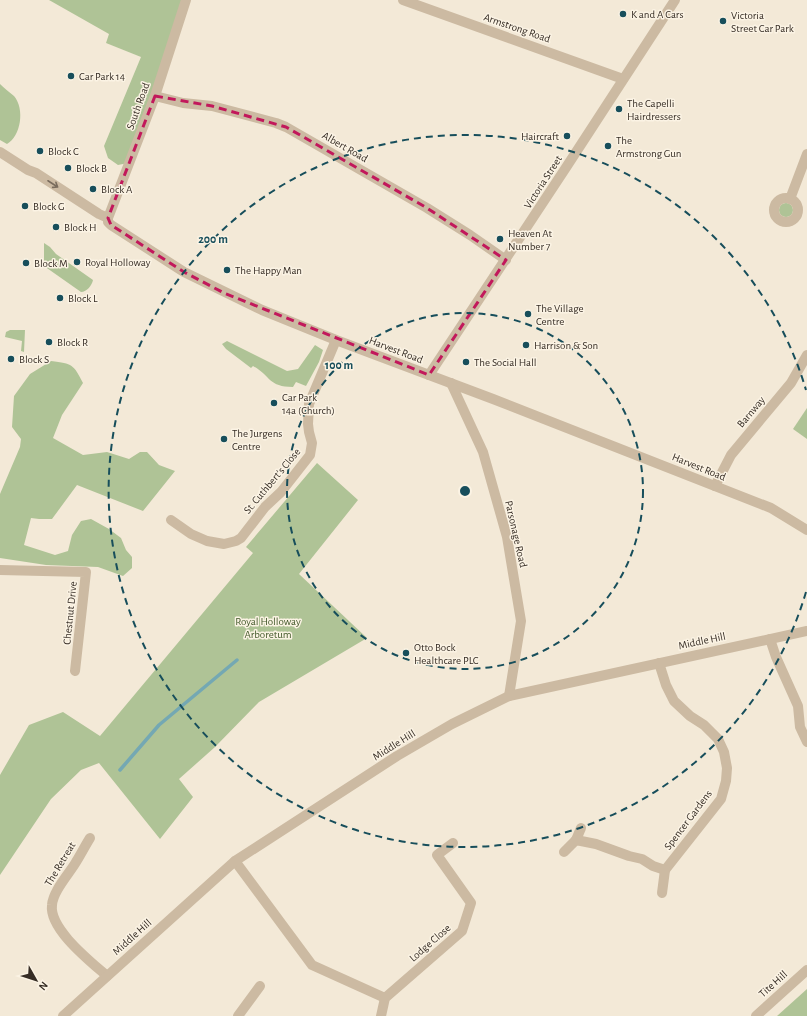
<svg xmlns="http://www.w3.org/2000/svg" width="807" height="1016" viewBox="0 0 807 1016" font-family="'Alegreya Sans',sans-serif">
<rect width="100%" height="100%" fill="#f3e9d7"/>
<g fill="#afc396">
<polygon points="49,0 184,0 128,163 118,165 108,158 104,146 141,57 106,43 109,34"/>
<path d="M0,84C4,88 9,92 14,96C25,109 21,136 7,144L0,140Z"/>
<circle cx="786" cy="210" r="7"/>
<path d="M44,243L50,247L56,254L93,280C92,285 87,292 81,292L44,266Z"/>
<polygon points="10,330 25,330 24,352 21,351 22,341 5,337 6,332"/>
<path d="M227,341L287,371L298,369L315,345L323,350L319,362L306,386L296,382L293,387C268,387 271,376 253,366L251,368L226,349L222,344Z"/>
<path d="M51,361C73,364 73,364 83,383L62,415L53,438L83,455L107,452L129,459L140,452H147L159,465L175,471L143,511L77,485L52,519H39L31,518L24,545L55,555L68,551L72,535L81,521L91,519L109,529L121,538L126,550L132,557V568L123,576L98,567L46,565L0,558V494L20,447L21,439L12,427L14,396L30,374Z"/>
<polygon points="807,408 807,439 793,429"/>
<polygon points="317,463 358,500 299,574 367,638 259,702 215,747 179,779 193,797 160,839 99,763 81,770 51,799 0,875 0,775 29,725 63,712 100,736 253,553 246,547"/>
<polygon points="807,989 807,1016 777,1016"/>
</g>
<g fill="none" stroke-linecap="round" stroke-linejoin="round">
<polyline stroke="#74a8b3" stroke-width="3.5" points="120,770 159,725 237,660"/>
<g stroke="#ccbaa2" stroke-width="10">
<polyline points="186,0 155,96 108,218 108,222 111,225 184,272 262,310 336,340 493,399 771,508 807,530"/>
<polyline points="403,0 623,79"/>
<polyline points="155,96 183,103 212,106 276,123 286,127 427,208 470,235 506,260"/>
<circle cx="786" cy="210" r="12"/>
<polyline points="790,199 807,154"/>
<polyline points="429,375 567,166 675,0"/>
<polyline points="451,383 483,452 507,537 521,621 509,696"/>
<polyline points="715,486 731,455 791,383 807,355"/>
<polyline points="171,520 191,534 207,541 224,544 236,541 241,538 265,507 281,492 310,455 312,443 309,432 308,424 309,404 336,340"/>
<polyline points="0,570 86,572 75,671"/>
<polyline points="770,639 776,657 798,706 800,727 807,742"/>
<path d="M90,838C85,846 81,854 76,862C69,874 53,891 52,905C49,929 90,961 107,976"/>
<polyline points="576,840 581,828"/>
<polyline points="564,852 576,840 596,844 629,856 642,859 653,866 665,870 721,799 726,781 727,768 724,752 718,739 704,725 690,716 674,701 666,685 659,663"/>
<polyline points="235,861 312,965 385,998"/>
<polyline points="662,893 665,870"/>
<polyline points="238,1016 260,986"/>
<polyline points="381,1016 385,998 462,931 471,903 437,855 453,843"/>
</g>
<g stroke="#ccbaa2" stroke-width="10">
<polyline points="0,152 28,170 36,173 99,214 108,218"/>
<polyline points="63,1016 235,861 397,756 452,724 509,696 807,631"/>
<polyline points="756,1016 807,970"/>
</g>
</g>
<defs><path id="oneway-shaft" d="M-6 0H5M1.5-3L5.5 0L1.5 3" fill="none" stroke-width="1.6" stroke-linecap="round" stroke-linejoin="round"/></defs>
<use stroke="#7a6c5d" href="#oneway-shaft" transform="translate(53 184) rotate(33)"/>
<path fill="none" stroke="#c2185b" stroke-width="3" stroke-dasharray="8 5" stroke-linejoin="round" d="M155,96L212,106L286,127L427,208L506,260L429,375L224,293L184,272L111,225L108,218Z"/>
<g fill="none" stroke="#174e5b" stroke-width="2" stroke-dasharray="7 5">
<circle cx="465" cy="491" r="178"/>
<path d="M806 592A356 356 0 1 1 806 390"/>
</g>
<g fill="#174e5b" stroke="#fbf3e4" stroke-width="1.5">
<circle cx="623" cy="14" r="4"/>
<circle cx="723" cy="21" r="4"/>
<circle cx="71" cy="76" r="4"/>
<circle cx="619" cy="109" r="4"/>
<circle cx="567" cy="136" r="4"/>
<circle cx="608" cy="146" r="4"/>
<circle cx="40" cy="151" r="4"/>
<circle cx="68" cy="168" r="4"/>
<circle cx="93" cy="189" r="4"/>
<circle cx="25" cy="206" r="4"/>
<circle cx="56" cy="227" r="4"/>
<circle cx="500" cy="239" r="4"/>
<circle cx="77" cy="262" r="4"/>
<circle cx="26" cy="263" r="4"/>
<circle cx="227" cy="270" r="4"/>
<circle cx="60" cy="298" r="4"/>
<circle cx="528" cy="314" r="4"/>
<circle cx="49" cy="342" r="4"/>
<circle cx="526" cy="345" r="4"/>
<circle cx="11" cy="359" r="4"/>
<circle cx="466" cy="362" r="4"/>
<circle cx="274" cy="403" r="4"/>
<circle cx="224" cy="439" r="4"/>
<circle cx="406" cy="653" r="4"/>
</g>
<g text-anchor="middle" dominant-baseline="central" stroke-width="3" stroke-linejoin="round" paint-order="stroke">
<g font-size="11" fill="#362d25" stroke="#fbf3e4" text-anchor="start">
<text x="631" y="14">K and A Cars</text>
<text x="731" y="15">Victoria<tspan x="731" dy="13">Street Car Park</tspan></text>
<text x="79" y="76">Car Park 14</text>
<text x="627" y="103">The Capelli<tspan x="627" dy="13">Hairdressers</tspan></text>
<text x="559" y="136" text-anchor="end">Haircraft</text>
<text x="616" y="140">The<tspan x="616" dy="13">Armstrong Gun</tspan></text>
<text x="48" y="151">Block C</text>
<text x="76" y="168">Block B</text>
<text x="101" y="189">Block A</text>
<text x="33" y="206">Block G</text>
<text x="64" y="227">Block H</text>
<text x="508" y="233">Heaven At<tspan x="508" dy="13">Number 7</tspan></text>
<text x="85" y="262">Royal Holloway</text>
<text x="34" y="263">Block M</text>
<text x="235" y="270">The Happy Man</text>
<text x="68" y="298">Block L</text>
<text x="536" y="308">The Village<tspan x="536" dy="13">Centre</tspan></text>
<text x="57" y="342">Block R</text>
<text x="534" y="345">Harrison &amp; Son</text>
<text x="19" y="359">Block S</text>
<text x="474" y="362">The Social Hall</text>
<text x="282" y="397">Car Park<tspan x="282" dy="13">14a (Church)</tspan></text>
<text x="232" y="433">The Jurgens<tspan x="232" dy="13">Centre</tspan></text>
<text x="414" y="647">Otto Bock<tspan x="414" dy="13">Healthcare PLC</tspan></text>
</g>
<g font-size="11" fill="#362d25" stroke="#fbf3e4">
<text transform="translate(517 28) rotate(19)">Armstrong Road</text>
<text transform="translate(138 106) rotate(-70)">South Road</text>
<text transform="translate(345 147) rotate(30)">Albert Road</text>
<text transform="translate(543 182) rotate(-57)">Victoria Street</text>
<text transform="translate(396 350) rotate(21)">Harvest Road</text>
<text transform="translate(751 412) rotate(-50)">Barnway</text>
<text transform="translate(699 467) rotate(22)">Harvest Road</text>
<text transform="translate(272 481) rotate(-50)">St. Cuthbert's Close</text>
<text transform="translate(516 534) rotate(77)">Parsonage Road</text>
<text transform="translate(70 613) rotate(-84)">Chestnut Drive</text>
<text transform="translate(702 641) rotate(-12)">Middle Hill</text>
<text transform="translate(394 745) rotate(-32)">Middle Hill</text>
<text transform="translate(688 820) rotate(-53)">Spencer Gardens</text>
<text transform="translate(60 864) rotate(-59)">The Retreat</text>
<text transform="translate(132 937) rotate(-42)">Middle Hill</text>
<text transform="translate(430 943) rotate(-41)">Lodge Close</text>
<text transform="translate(773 984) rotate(-42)">Tite Hill</text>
</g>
<g font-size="11" fill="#3f5627" stroke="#fbf3e4">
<text x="268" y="621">Royal Holloway<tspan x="268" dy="13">Arboretum</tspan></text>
</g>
</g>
<circle cx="465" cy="491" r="6" fill="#174e5b" stroke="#fbf3e4" stroke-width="2"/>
<g font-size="12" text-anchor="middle" font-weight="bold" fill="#174e5b" stroke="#fbf3e4" stroke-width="3" stroke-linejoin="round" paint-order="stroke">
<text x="213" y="243">200 m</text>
<text x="339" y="369">100 m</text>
</g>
<g transform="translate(36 980) rotate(129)" stroke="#fbf3e4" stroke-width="3" paint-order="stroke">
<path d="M0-3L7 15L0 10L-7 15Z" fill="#362d25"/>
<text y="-6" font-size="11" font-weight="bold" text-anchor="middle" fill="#362d25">N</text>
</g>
</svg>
